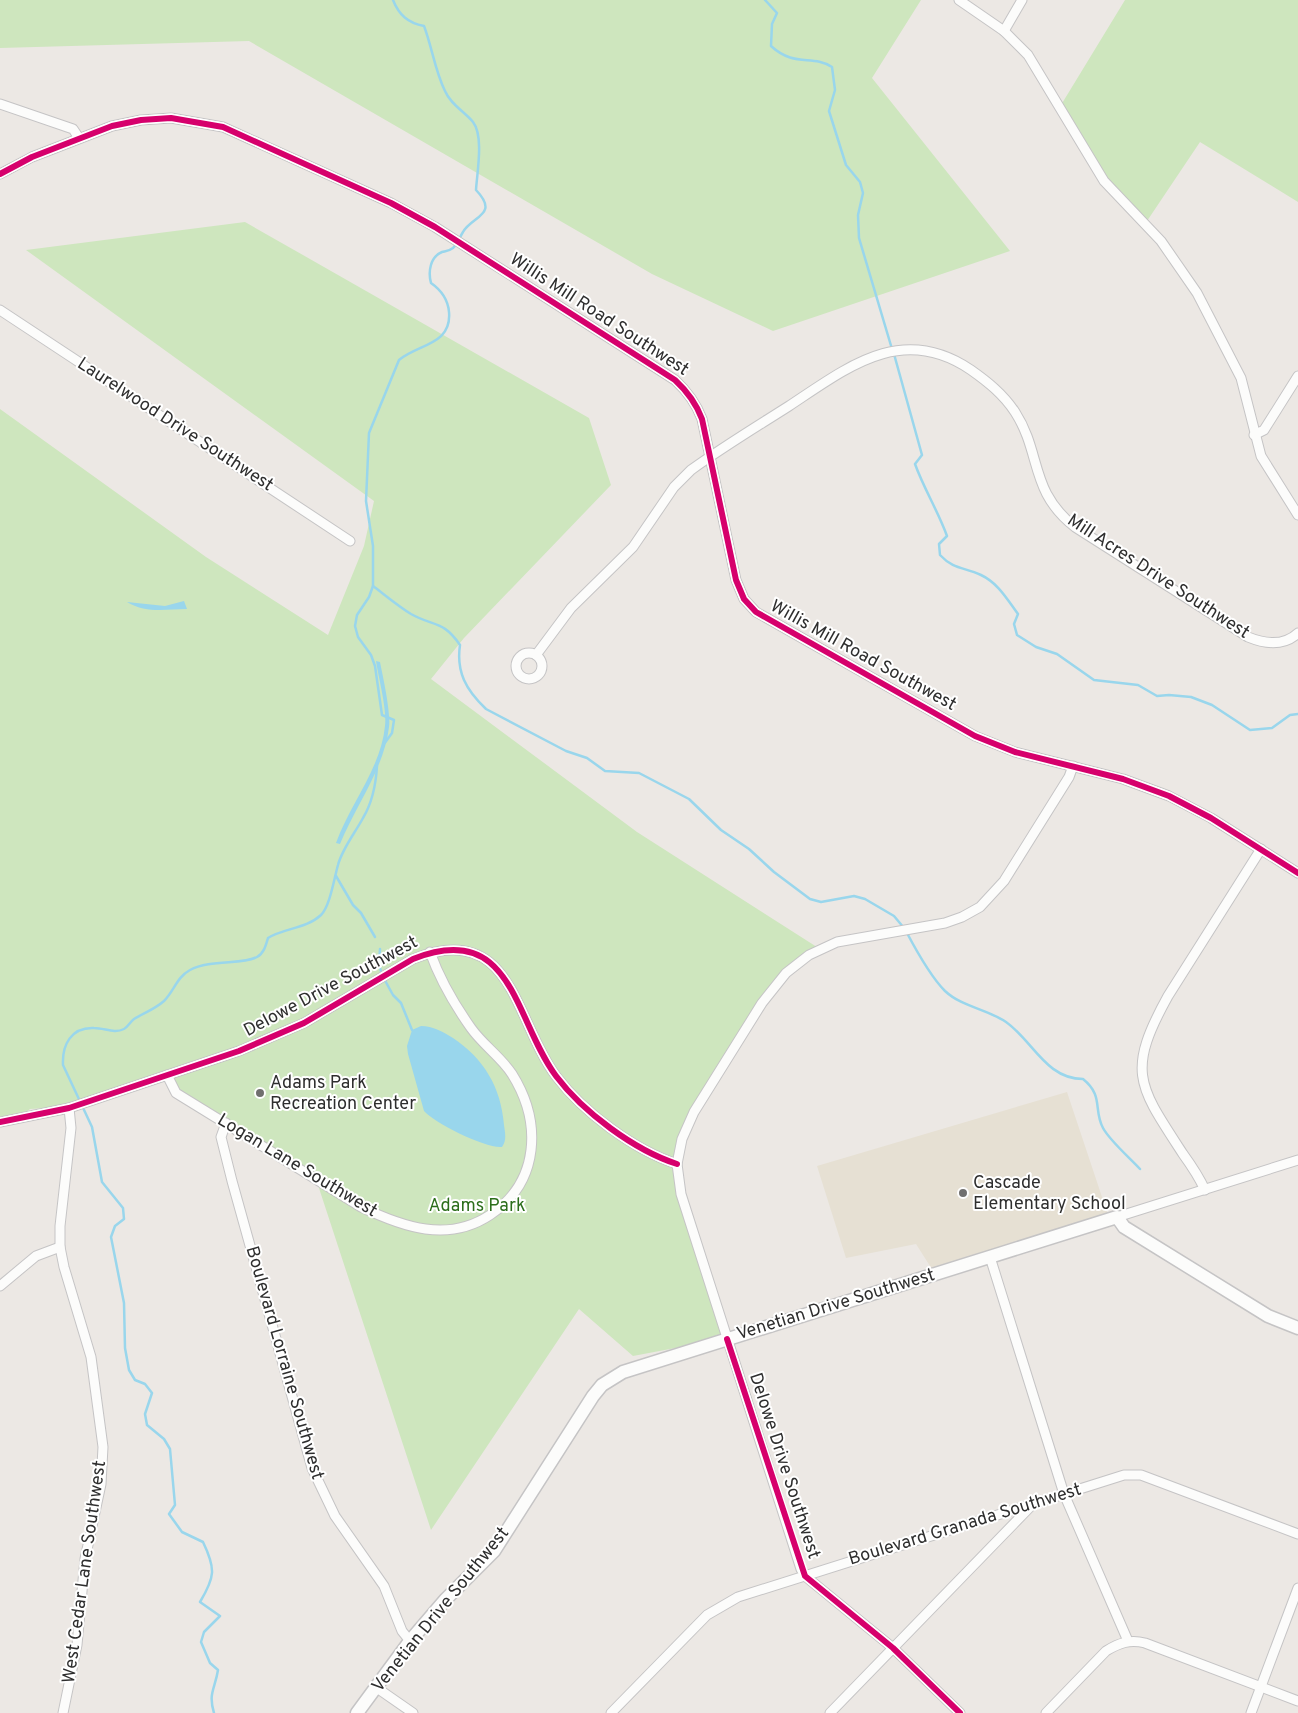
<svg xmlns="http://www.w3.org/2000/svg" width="1298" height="1713" viewBox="0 0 1298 1713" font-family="Overpass,sans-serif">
<rect width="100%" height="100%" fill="#ece8e4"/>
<polygon fill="#e6e0d3" points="1067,1092 1110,1221 937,1277 916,1244 846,1258 817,1166"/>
<g fill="#cee6be">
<polygon points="0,0 921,0 872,78 1010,251 773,331 652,274 249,41 0,48"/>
<polygon points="1125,0 1298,0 1298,202 1200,142 1147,221 1097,170 1061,105"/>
<polygon points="245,222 589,418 611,485 464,638 431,679 637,832 820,949 789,965 684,1135 675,1167 723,1339 633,1356 579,1309 431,1530 317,1182 181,1095 165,1077 79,1106 30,1109 13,1123 0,1126 0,409 206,557 328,635 364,546 374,501 26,250"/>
</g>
<g fill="#99d6ec">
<path d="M184,601L187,609C166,609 147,614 127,602L165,606Z"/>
<path d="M376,661L380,662C383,677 391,712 389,727C384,769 356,805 340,844L336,843C350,804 381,768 385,726C387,709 379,680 376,661Z"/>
<path d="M421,1026C433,1026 443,1032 453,1038C484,1059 501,1087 504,1125C505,1133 507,1140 502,1147C487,1149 434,1123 424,1111L408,1054L407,1046L412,1030Z"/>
</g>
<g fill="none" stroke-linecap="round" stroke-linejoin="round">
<g stroke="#99d6ec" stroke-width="2.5">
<path d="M765,0L777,13L772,24L771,46C795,68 812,54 832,67L835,90L829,111L846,165L860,182L863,193L858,215L859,238L892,349"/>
<path d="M894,354L922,455L915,464C924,489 938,511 947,536L939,544L940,555C954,570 964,567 981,575C998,583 1007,599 1018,614L1014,624L1017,635L1036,647L1057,654L1094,680L1138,685L1157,696L1169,695L1191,697L1212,705L1250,730L1272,728L1290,715L1298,714"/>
<path d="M373,586C385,595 398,606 411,614C434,627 443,620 460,645C456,672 466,690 486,709L566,751L587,758L605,771L639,773L689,799L721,830L749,849L774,872L810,899L821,902L854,896L865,899L894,916L904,928"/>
<path d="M384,744L392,733L394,720L382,715L375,666L371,655L358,637L355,626L357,615L369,597L373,586V546L366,501L369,433L399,360C418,344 452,345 449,312C448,300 441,290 431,283C428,272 430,257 442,252C446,251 449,251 453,248C459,243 459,238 463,232C472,216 500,215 476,190C477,173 484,136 473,122C464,111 451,105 445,91C435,71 432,47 424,26C408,23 399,15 393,0"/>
<polyline points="336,876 353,905 361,913 375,937"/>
<path d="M907,933C916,950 931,977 945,991C962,1007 987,1009 1006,1022C1033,1041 1046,1079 1083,1079C1104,1096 1093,1109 1103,1128C1110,1141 1130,1158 1140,1169"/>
<polyline points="380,949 379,964 382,975 393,995 401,1003 412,1030"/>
<path d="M214,1713C208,1693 215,1689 218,1670L210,1663L201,1642L204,1632L220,1616L200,1602C215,1577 216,1569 203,1542L182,1532L169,1514L175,1505L170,1449L164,1439L147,1425L145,1414L152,1393L145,1384L135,1380L129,1370L125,1348L124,1303L111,1237L115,1226L124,1219L123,1208L102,1182L92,1127L63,1065C62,1045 71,1027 94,1028C105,1028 114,1034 124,1029C128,1027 130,1022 134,1019C144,1013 155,1009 164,1001C174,991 177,977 190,970C210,959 243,965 257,957C264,953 266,945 268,938C284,928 306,929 321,915C330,906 334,879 338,865C342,849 355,833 363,818C372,803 376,783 377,766"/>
</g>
<g stroke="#c5c4c5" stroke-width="11">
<g id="street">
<polyline points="959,0 1004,31 1028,55 1104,181 1161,241 1197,293 1241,378 1261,456 1298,515"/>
<polyline points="1004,31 1022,0"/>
<polyline points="0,104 73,129 79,138"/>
<path d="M0,174L32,157L112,126L141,120L171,118L223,127L391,203L435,227L675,380C688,392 696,403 702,419L736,580L744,599L756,612L975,736L1015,752L1123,779L1169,796L1211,818L1298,873"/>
<polyline points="0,310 350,541"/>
<polyline points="1254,435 1264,430 1298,376"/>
<circle cx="529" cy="666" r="13"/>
<path d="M536,655L571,608L633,547L674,487L691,470C723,447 756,427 789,406C848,367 902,323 971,370C988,382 1003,394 1015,412C1042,454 1029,491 1075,527L1248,637C1265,644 1284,646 1298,633"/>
<path d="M167,1075L176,1093L361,1207C403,1227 448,1243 490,1215C540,1182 542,1122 512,1074C501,1057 483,1045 471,1028C454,1004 440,980 430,952"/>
<path d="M0,1122L69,1108L239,1051L304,1023L413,959C513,919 514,1020 556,1076C583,1112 634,1150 677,1164"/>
<polyline points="226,1123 221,1137 232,1181 312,1468 335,1516 384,1586 402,1631 410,1641"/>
<path d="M1205,1190C1199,1177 1191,1165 1183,1154C1138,1085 1126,1072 1168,996L1261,849"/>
<polyline points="1117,1217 1298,1160"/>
<polyline points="990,1257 1064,1494 1128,1641"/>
<polyline points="0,1286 36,1256 60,1247"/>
<polyline points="377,1688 413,1713"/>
<polyline points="63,1713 77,1645 85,1559 101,1484 103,1447 91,1357 64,1267 60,1247 60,1226 71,1128 69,1108"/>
<polyline points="611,1713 707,1615 738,1597 1124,1475 1141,1475 1298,1534"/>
<polyline points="830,1713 1032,1505"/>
<polyline points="960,1713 893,1648 805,1576 801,1569 681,1194 677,1164 682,1139 694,1112 762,1003 786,973 809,955 837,942 945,923 962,917 980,907 1004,881 1069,777 1073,766"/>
<path d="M1046,1713L1106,1651C1119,1643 1130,1639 1145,1643L1298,1701"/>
<polyline points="1251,1713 1298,1588"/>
</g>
</g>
<g stroke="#c5c4c5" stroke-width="15">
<polyline id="secondary" points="357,1713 410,1641 446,1599 494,1551 593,1396 602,1385 623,1372 1117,1217 1124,1227 1268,1316 1298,1328"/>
</g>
<use href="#street" stroke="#fcfcfb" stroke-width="9"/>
<use href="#secondary" stroke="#fcfcfb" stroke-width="12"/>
<g stroke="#fff" stroke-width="9">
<g id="cycleway">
<path d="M0,174L32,157L112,126L141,120L171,118L223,127L391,203L435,227L675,380C688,392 696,403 702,419L736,580L744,599L756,612L975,736L1015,752L1123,779L1169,796L1211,818L1298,873"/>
<path d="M0,1122L69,1108L239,1051L304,1023L413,959C513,919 514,1020 556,1076C583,1112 634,1150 677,1164"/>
<polyline points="727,1339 805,1576 893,1648 960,1713"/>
</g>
</g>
<use href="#cycleway" stroke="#d6006c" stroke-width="6"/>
</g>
<g fill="#706f6e" stroke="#fff" stroke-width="2">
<circle cx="260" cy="1093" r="5"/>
<circle cx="963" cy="1193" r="5"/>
</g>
<g text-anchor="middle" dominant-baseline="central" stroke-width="4" stroke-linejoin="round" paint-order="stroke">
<g font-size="18" fill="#2e2e2e" stroke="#fff">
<text transform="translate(599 315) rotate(33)">Willis Mill Road Southwest</text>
<text transform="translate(175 425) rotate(33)">Laurelwood Drive Southwest</text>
<text transform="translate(1158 577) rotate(33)">Mill Acres Drive Southwest</text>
<text transform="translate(863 656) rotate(29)">Willis Mill Road Southwest</text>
<text transform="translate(331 987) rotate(-28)">Delowe Drive Southwest</text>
<text transform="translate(297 1166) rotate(31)">Logan Lane Southwest</text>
<text transform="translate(836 1305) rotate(-17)">Venetian Drive Southwest</text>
<text transform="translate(284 1363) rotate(74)">Boulevard Lorraine Southwest</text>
<text transform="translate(784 1466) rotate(72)">Delowe Drive Southwest</text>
<text transform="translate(965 1525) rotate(-17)">Boulevard Granada Southwest</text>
<text transform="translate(85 1572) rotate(-82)">West Cedar Lane Southwest</text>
<text transform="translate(441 1610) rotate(-51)">Venetian Drive Southwest</text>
</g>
<g font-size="18" fill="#2e2e2e" stroke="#fff" text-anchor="start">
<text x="270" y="1083">Adams Park<tspan x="270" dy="21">Recreation Center</tspan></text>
<text x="973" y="1183">Cascade<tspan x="973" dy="21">Elementary School</tspan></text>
</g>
<g font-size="18" fill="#2c6e1b" stroke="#fff">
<text x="477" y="1206">Adams Park</text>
</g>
</g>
</svg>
